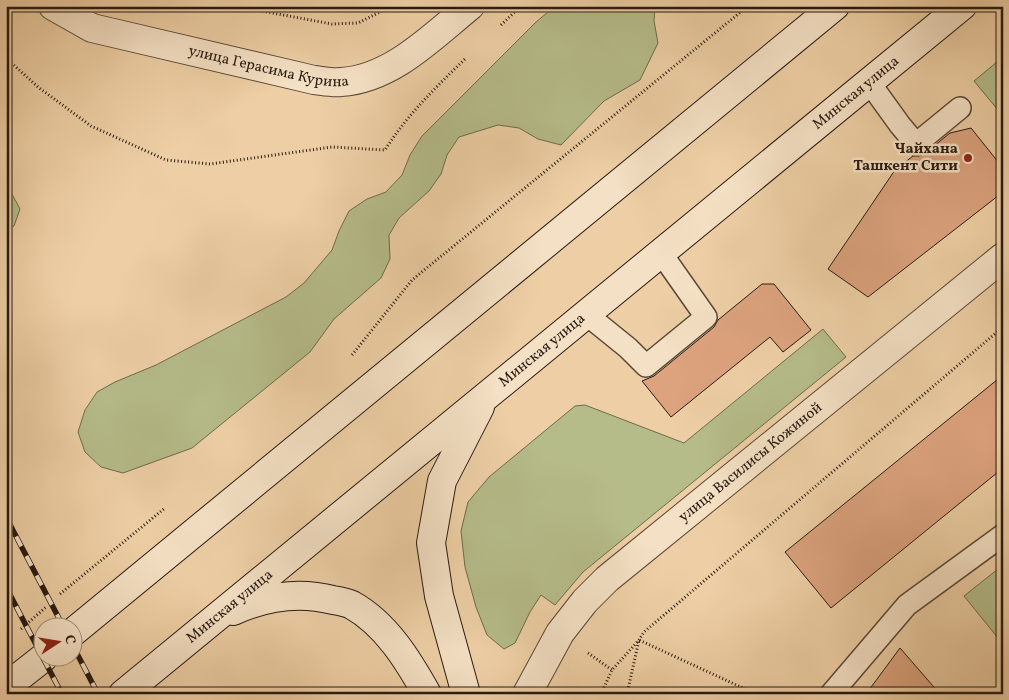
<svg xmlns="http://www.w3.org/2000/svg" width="1009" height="700" viewBox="0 0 1009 700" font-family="Vollkorn,serif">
<rect width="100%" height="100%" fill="#eecfa5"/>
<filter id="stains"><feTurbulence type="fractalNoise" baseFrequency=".004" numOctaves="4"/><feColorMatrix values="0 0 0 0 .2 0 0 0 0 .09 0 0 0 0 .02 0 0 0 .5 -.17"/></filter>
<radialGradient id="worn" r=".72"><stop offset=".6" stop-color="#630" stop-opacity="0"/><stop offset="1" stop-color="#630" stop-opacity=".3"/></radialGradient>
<g fill="#b5bb89" stroke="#6e6a4d">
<polygon points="555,6 655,6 654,21 658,43 640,80 604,101 561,145 538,139 519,128 498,125 459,137 447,155 441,174 429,191 399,218 389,235 390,259 381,278 334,319 310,352 192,448 123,473 101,467 85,452 78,432 85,410 97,392 115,382 156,365 286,297 304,283 332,250 339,231 349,211 367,199 386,192 402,175 410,155 422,136 535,23"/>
<polygon points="1003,57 1003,116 974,81"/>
<polygon points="6,183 20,209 14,226 6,230"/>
<polygon points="823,329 846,357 583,572 555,605 541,595 530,612 515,643 504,649 487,635 476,607 465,567 461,531 468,502 489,477 575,406 585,405 684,443"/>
<polygon points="1003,565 1003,642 1002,643 964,596"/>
</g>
<g fill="#dca37e" stroke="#271a11">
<polygon points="971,128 1003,168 1003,192 868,297 828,269 895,170 913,156 919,156 924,154 950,133"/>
<polygon points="762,284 774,284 811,330 783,352 770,337 671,417 642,381 654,376 714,327 718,320"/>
<polygon points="1003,375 1003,468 831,608 785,552"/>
<polygon points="900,648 940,694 866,694"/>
</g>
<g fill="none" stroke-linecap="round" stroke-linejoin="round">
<g stroke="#594736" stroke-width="24">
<g id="lane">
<polyline points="869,82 900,125 916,144 960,108"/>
<polyline points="586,314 628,348 646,366 706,317 661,253"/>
<polyline points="831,694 907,605 1003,535"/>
</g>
</g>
<g stroke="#594736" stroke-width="30">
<g id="street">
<path id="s1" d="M53,6L92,28L314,80C323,81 333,83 341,82C392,79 433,36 470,6"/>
<path id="s2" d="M527,694L560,633L585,601L607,579L1003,257"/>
</g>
</g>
<g stroke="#271a11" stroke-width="30">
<g id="secondary">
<path d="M233,611C266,596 298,591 333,600C339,601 346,602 352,605C386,624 408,660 427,694"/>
<polyline points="72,633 835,6"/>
<polyline points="6,687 43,658"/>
<path id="s3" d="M123,694L962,6"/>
<polyline points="466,694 439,596 431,543 442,481 480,407"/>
</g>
</g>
<g stroke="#271a11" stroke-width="3" stroke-dasharray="1 2.5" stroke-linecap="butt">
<polyline points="235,6 332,24 358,23 392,6"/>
<polyline points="501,25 521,6"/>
<path d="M6,58L38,87L91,126L166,160L210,164L332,147L385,150C407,115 436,87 466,58"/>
<polyline points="352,355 412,280 748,6"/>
<polyline points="60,594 165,508"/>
<polyline points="21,629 46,607"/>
<polyline points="588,653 612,670"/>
<polyline points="601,694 612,670 639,640 644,632 1003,327"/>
<polyline points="627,694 639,640 756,694"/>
</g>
<use href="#lane" stroke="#f4e0c4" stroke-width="21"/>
<use href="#street" stroke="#f4e0c4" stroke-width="28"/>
<use href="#secondary" stroke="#f4e0c4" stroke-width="28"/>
<g stroke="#271a11" stroke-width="5.5">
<g id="rail">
<polyline points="6,517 64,628"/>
<polyline points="6,587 42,656"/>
<polyline points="72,644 98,694"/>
<polyline points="43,658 62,694"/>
</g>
</g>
<use href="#rail" stroke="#f4e0c4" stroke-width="4" stroke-dasharray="11" stroke-linecap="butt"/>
</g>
<circle fill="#8f2418" stroke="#f4e0c4" stroke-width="2" cx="968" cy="158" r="5"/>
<g text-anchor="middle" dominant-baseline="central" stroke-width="5" stroke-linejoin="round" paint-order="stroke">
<g font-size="15" fill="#271a11" stroke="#f4e0c4">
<text stroke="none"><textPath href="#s1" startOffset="226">улица Герасима Курина</textPath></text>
<text stroke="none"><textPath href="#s3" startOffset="948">Минская улица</textPath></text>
<text stroke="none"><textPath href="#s3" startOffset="542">Минская улица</textPath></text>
<text stroke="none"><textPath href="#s2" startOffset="326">улица Василисы Кожиной</textPath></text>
<text stroke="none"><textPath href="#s3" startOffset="138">Минская улица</textPath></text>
</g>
<g font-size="15" font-weight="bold" fill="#271a11" stroke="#f4e0c4" text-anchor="end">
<text x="958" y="149">Чайхана<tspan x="958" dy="17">Ташкент Сити</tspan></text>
</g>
</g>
<rect width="1009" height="700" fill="none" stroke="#eecfa5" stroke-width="25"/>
<rect x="8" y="8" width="994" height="685" fill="none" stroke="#271a11" stroke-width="2.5"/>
<rect x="12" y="12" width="984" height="675" fill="none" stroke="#271a11"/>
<g transform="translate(58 642) rotate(78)"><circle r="24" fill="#f4e0c4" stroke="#a2917c"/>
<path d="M0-4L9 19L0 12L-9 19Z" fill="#8f2418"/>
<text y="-8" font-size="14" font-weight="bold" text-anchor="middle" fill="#271a11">С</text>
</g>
<rect width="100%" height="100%" filter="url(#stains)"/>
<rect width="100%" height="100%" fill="url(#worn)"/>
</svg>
